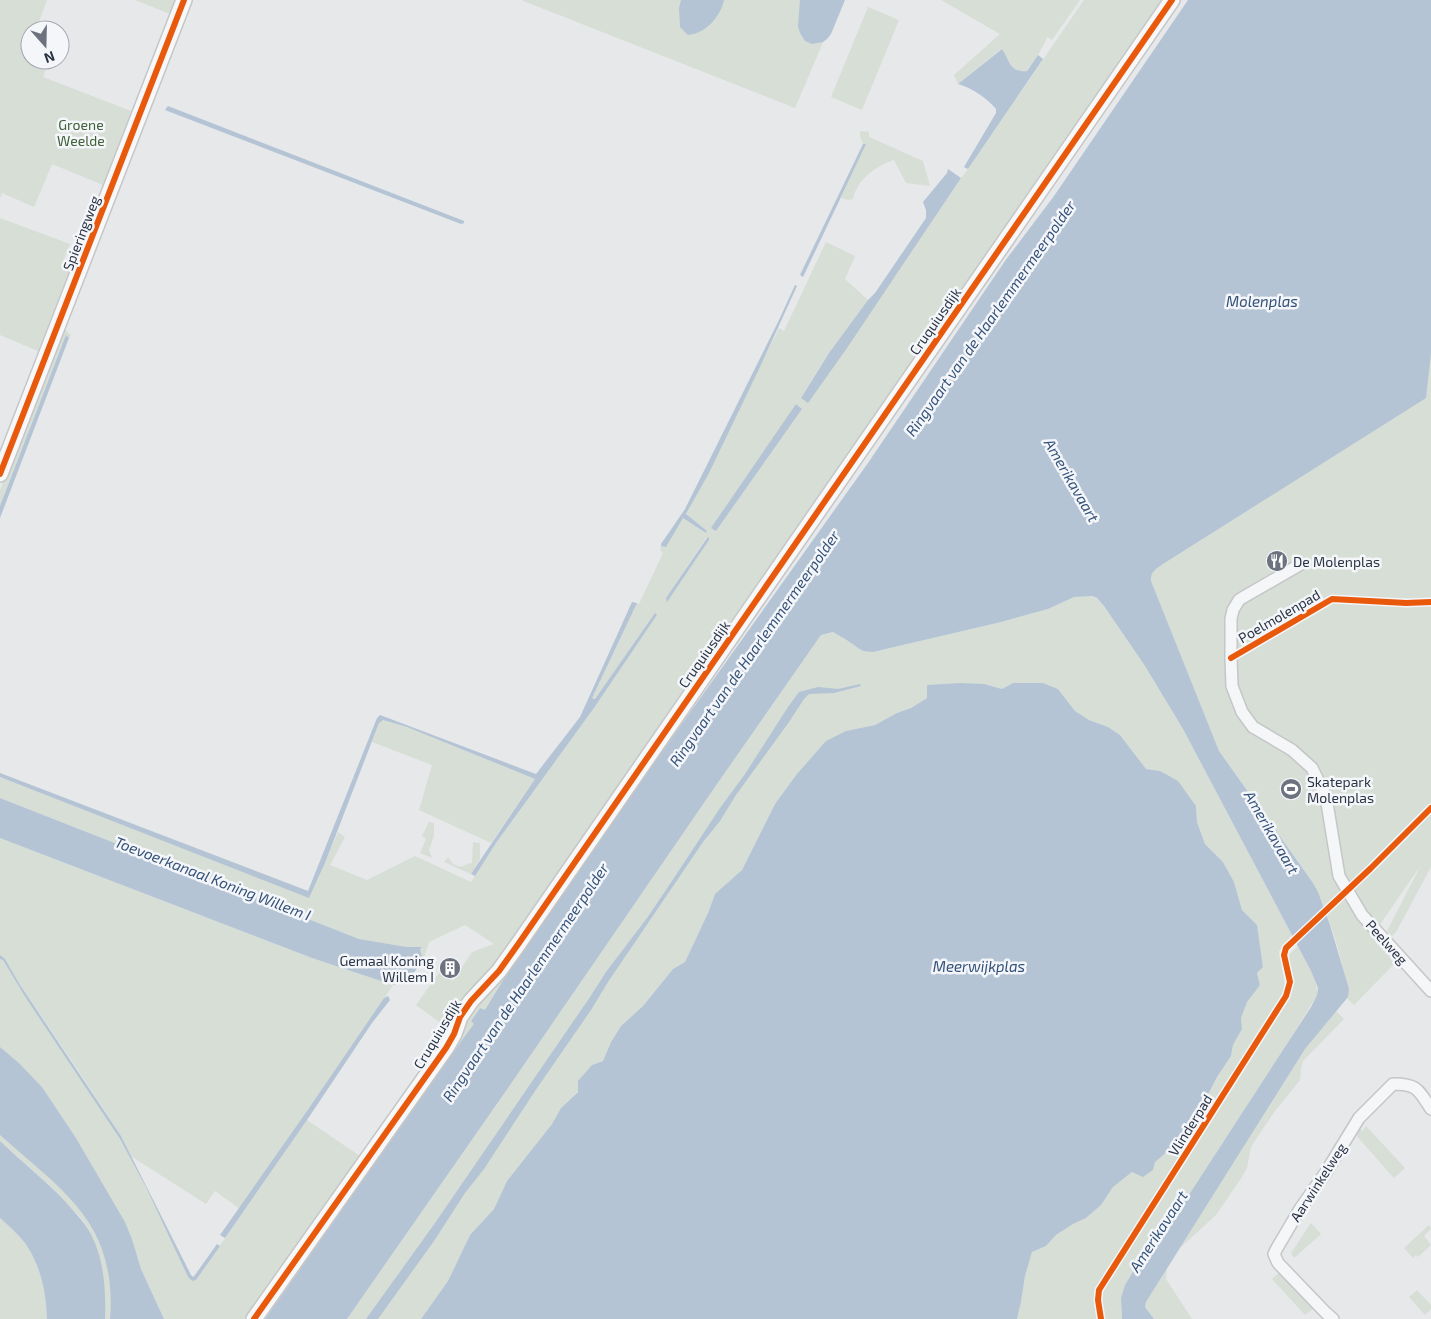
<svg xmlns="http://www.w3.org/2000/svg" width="1431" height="1319" viewBox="0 0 1431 1319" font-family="'Exo 2',sans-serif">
<rect width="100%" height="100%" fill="#e6e8ea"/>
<g fill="#d6ded6" fill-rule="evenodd">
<polygon points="0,0 47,0 36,30 30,30 30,60 49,60 43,77 131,111 103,185 52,164 34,207 2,193 0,198"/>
<polygon points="135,0 176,0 170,14"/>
<polygon points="521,0 841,0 795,108"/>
<polygon points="941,0 1080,0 1052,40 1046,36 1047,38 1038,55 1026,71 1018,71 1014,69 1001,49 958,84 954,75 1000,34"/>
<path d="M1084,0H1167L450,1030L416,1005L439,973L453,981L472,952L494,944L465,925L429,942L423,961L420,949L422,947H407L359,939L0,798V777L309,897L318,879L338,832L345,837L330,865L367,880L415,856L471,882L496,843L594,708L657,615L655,614L595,699L592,698L637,603L639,604L663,553L660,550L661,546L666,547L683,517L706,533L707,531L686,515L761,365L779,328L784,331L826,242L855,256L845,279L868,300L829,353L801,397L808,402L898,272L961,178L968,169ZM796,404L802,409L716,531ZM709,537V540L667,601L666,598L706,538Z"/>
<polygon points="868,7 899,20 862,110 831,97"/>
<path d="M860,131L869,132V137L923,161L930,186L906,183L894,160C876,166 857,179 853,199L849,200L841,198L865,144H863L860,136Z"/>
<polygon points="0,218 70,244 61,266 70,270 69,272 38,351 0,335"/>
<polygon points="64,329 71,335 69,338 66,336 0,506 0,490"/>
<path d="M1431,353V867L1396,932L1392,936L1387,931L1421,865L1374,933L1376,943L1395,963L1354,1005L1347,998L1348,997C1344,960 1329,916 1313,883L1219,751L1151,581C1150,572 1156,569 1163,564L1283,488Z"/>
<path d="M1086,596C1095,596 1098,599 1104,606L1145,666L1183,729L1292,935L1279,951L1285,986V993L1165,1184L1102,1277C1094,1293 1095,1302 1097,1319H1017L1021,1302L1025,1276L1032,1252L1046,1246L1056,1235L1073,1224L1086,1218L1101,1205L1113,1187L1132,1172L1155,1162L1180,1141L1202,1106L1217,1077L1231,1056L1233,1045L1242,1029L1241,1018L1247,1001L1260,985L1257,973L1263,967L1257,926L1242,910L1234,882L1223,862L1205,844L1197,822L1196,806L1160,771L1146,769L1120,735L1108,727L1089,720L1075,711L1058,689L1043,683H1013L1002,689L984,684L927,685V698L911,708L897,713L875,725L846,731L775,804L742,870L715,895L708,913L685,962L673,969L643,1006L621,1026L611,1042L603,1061L592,1065L578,1091L561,1108L552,1124L507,1181L494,1209L470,1235L448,1281L421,1319H347L508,1088L717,784L821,635L833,632C839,636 846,639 851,643C860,649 861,652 873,652L1001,622L1048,609L1074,597Z"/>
<polygon points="382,720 407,727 535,779 491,843 419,810 432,765 372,742 379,723"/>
<polygon points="429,822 434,823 434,836 429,850 432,858 420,853 426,839 422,836"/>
<polygon points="0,838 312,958 393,985 240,1209 215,1191 206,1204 132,1157 121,1136 78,1070 20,985 5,959 0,955"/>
<polygon points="473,842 480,843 480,859 471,874 444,862 448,857 453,864 460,867 468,864 472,863"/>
<path d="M1298,946C1305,960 1318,978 1317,995L1289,1041L1181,1207L1159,1238L1136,1267L1121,1298L1122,1319H1103L1101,1294L1288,1001L1293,989L1289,958L1290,954Z"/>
<path d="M0,959L3,960C40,1020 82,1077 119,1138C145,1180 167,1231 188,1277L192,1281L196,1280L307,1120L360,1156L244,1319H164L141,1269L132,1239L125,1222L76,1138L42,1087L19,1063L0,1047Z"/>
<polygon points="505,977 485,1011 480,1008 471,1021 475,1024 462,1040 442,1068 471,1010 496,983"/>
<polygon points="1336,1011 1344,1019 1303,1061 1301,1068 1300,1080 1275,1111 1258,1136 1251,1147 1247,1168 1240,1180 1216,1215 1180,1248 1305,1049"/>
<polygon points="1366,1126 1405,1168 1394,1178 1355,1134 1359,1128 1363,1131"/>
<path d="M0,1135C45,1174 94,1207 108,1269C111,1286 111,1303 110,1319H105V1295L89,1230L81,1218L47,1183L0,1141Z"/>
<path d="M0,1218C9,1226 18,1234 25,1243C41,1266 46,1292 47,1319H0Z"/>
<polygon points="1311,1223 1321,1234 1294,1258 1291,1253"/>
<polygon points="1429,1225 1431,1229 1424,1236 1431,1245 1418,1257 1416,1255 1413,1258 1404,1248"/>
<polygon points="1167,1269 1166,1279 1192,1319 1154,1319 1145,1307 1146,1302"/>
<polygon points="1281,1271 1314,1308 1305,1315 1272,1279"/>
<polygon points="1417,1290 1431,1305 1431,1309 1425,1315 1409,1297"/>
</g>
<g fill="#b4c4d5">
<path d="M681,0H724C721,16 705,34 688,35L680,27L679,8Z"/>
<polygon points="800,0 845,0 831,34 827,39 823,42 812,44 805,41 800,33 798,26"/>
<path d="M1188,0H1431V353L1426,398L1163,564C1156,569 1150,572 1151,581L1219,751L1313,883L1318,892L1330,925L1349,989L1348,997L1305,1049L1146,1302L1145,1307L1154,1319H1122L1121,1298L1125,1285L1136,1267L1159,1238L1181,1207L1311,1007L1317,995L1318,988L1311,971L1183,729L1145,666L1104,606L1097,598L1092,596L1074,597L1048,609L1001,622L873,652C861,652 860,649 851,643C846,639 839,636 833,632L821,635L717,784L508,1088L347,1319H265L462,1040L474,1024L471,1021L480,1008L485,1010L505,977L606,830L868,463L1005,261L1054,196Z"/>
<path d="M1002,49C1010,61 1010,73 1027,71L1038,55L1043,59L968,169L964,167L996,113V109C987,98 972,88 958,84Z"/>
<polygon points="168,106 459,219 464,221 464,223 461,224 165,110"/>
<polygon points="863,144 866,144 841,197 803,277 800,275"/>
<polygon points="948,169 961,178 847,348 808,403 801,398 829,353 868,300 875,293 926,218 926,210 923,202 947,173"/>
<polygon points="795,285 797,286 761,365 709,473 686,514 707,531 706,533 683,518 666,547 661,546 661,544 685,509 779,320"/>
<polygon points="66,335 69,338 0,518 0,506"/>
<polygon points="796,404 802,409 716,531 711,528"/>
<polygon points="709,537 709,540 667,602 666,598 707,538"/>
<polygon points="632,602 637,603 592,698 595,699 655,613 657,615 594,708 496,843 475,876 471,874 535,779 407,727 383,720 379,723 325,863 309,898 0,777 0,773 308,891 377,718 380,715 536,774 580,717"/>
<polygon points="961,683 984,684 1002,689 1013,683 1043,683 1058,689 1075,711 1089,720 1108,727 1120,735 1146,769 1160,771 1178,781 1196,806 1197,822 1205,844 1223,862 1234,882 1242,910 1257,925 1263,967 1257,973 1260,985 1247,1002 1241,1018 1242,1029 1233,1045 1231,1056 1217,1077 1202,1106 1180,1141 1155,1162 1153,1170 1143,1177 1132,1172 1113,1187 1101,1205 1086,1218 1073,1224 1056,1235 1046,1246 1032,1252 1025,1276 1021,1302 1017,1319 421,1319 448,1281 470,1235 494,1209 507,1181 552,1124 561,1108 578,1092 578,1081 592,1065 603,1061 611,1042 621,1026 643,1006 673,969 685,962 708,913 715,894 742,870 775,804 797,774 826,741 846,731 875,725 897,713 911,708 927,698 927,685"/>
<polygon points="860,684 861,686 834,693 809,694 804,699 789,722 736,795 720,821 703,842 608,982 591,1010 535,1091 484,1169 465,1193 434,1241 378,1319 366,1319 435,1223 590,997 606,972 647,918 670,884 720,808 745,774 788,707 799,692 818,687 838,689"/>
<polygon points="0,798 359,939 407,947 422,947 420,949 423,961 407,981 393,985 312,958 0,838"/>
<polygon points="0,955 5,959 20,985 121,1136 191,1275 193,1277 195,1275 217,1244 220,1246 196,1280 192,1281 188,1277 146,1187 120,1139 26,998 3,960 0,959"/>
<polygon points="388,996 390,1000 372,1023 307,1120 225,1238 220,1235 307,1111 384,998"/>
<path d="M0,1047L19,1063L42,1087L76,1138L125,1222L132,1239L141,1269L164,1319H110C117,1223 64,1192 0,1135Z"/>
<path d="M0,1141C20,1160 41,1177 60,1196C70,1207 80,1217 88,1229C104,1256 106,1288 105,1319H47C46,1292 41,1266 25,1243C18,1234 9,1226 0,1218Z"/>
</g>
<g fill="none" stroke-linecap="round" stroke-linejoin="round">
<g stroke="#c4c6c8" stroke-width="14">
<g id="street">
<polyline points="1301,564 1242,598 1239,600 1233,610 1231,619 1231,658 1232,686 1242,712 1253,727 1292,750 1312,768 1326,797 1339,876 1362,915 1431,991"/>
<path d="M1333,1319L1326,1313L1278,1263L1274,1254L1277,1248L1300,1209L1326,1172L1359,1118L1393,1084C1417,1084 1418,1089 1431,1109"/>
</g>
</g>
<g stroke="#c4c6c8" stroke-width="18">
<g id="secondary">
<polyline points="0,474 184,0"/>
<polyline points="254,1319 446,1048 454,1034 460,1017 471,1001 499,971 519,943 1172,0"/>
</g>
</g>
<use href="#street" stroke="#f5f6f7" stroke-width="11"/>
<use href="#secondary" stroke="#f8f8f8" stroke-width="15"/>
<g stroke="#f4f6f9" stroke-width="9">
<g id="cycleway">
<polyline points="0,474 184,0"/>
<polyline points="1231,658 1332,599 1406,603 1431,602"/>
<polyline points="254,1319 446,1048 454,1034 460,1017 471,1001 499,971 519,943 1172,0"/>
<polyline points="1101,1319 1098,1300 1099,1290 1286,996 1290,982 1284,955 1286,948 1371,868 1431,808"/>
</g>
</g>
<use href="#cycleway" stroke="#e8590c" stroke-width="6"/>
</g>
<defs>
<g id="restaurant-disc" transform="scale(1.125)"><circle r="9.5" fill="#6c737f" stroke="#f4f6f9"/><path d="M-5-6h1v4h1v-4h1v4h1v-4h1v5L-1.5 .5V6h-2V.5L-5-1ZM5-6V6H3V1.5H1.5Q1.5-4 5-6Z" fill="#fff"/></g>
<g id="stadium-disc" transform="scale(1.125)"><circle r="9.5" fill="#6c737f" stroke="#f4f6f9"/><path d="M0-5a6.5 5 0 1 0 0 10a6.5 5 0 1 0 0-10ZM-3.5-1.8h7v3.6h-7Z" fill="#fff"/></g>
<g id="building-disc" transform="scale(1.125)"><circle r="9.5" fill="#6c737f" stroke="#f4f6f9"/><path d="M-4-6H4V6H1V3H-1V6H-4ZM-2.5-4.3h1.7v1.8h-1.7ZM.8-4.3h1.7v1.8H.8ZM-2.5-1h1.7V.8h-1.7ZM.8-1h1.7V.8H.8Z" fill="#fff"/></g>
</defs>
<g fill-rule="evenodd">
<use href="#restaurant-disc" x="1277" y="561"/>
<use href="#stadium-disc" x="1291" y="789"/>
<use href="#building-disc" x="450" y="968"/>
</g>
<g text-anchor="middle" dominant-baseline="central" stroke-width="5" stroke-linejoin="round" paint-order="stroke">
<g font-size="14" fill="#3f6138" stroke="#f4f6f9">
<text x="81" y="124">Groene<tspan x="81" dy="16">Weelde</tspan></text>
</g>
<g font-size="14" fill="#2b3445" stroke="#f4f6f9">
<text transform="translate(81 233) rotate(-69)">Spieringweg</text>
<text transform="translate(935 321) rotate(-55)">Cruquiusdijk</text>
<text transform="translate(1279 616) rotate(-30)">Poelmolenpad</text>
<text transform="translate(704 654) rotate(-55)">Cruquiusdijk</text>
<text transform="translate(1387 942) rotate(48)">Peelweg</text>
<text transform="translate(437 1034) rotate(-59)">Cruquiusdijk</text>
<text transform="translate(1190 1125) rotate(-58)">Vlinderpad</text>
<text transform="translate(1318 1182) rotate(-57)">Aarwinkelweg</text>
</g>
<g font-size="14" fill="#2b3445" stroke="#f4f6f9" text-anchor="start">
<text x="1293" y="561">De Molenplas</text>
<text x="1307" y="781">Skatepark<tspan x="1307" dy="16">Molenplas</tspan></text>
<text x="434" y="960" text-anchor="end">Gemaal Koning<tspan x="434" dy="16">Willem I</tspan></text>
</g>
<g font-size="15" font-style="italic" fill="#34527a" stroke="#f4f6f9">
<text x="1262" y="301">Molenplas</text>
<text transform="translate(990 318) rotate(-55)">Ringvaart van de Haarlemmermeerpolder</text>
<text transform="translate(1072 480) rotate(60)">Amerikavaart</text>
<text transform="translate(754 648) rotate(-55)">Ringvaart van de Haarlemmermeerpolder</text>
<text transform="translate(1272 832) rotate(60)">Amerikavaart</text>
<text transform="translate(213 878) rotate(21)">Toevoerkanaal Koning Willem I</text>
<text x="979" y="966">Meerwijkplas</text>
<text transform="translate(525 982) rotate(-56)">Ringvaart van de Haarlemmermeerpolder</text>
<text transform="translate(1158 1231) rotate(-57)">Amerikavaart</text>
</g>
</g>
<g transform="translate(45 45) rotate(160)"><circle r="24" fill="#f4f6f9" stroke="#a4a8b1"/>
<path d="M0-4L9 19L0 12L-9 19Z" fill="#6c737f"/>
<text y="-8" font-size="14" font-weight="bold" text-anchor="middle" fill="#2b3445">N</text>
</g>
</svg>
